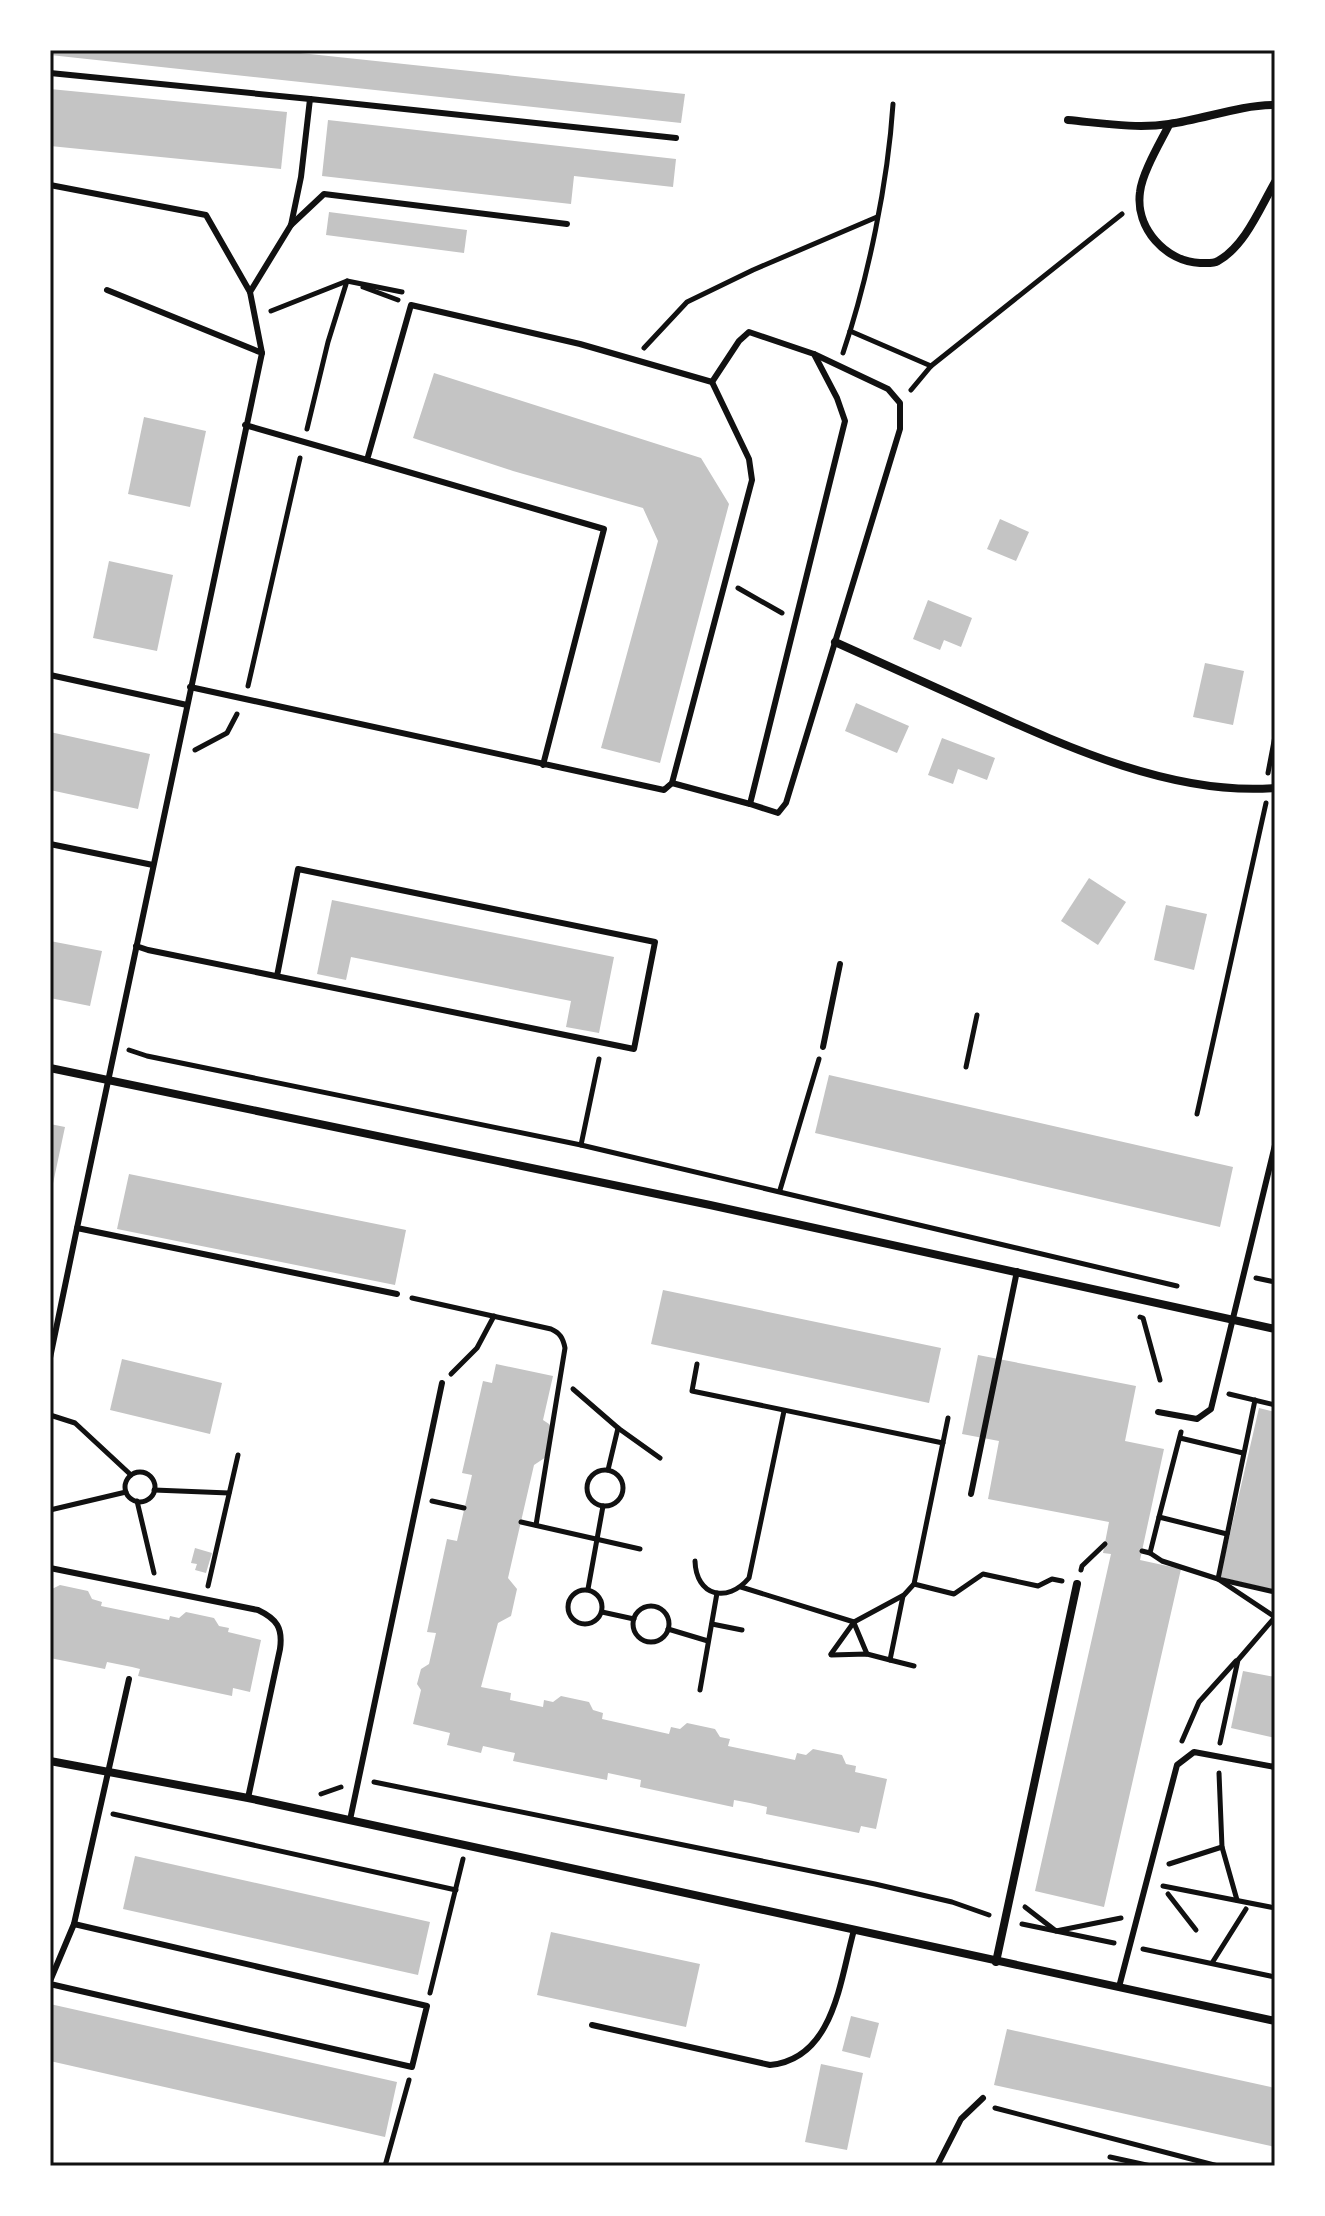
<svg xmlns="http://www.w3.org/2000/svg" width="1325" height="2216" viewBox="0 0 1325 2216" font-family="Barlow,sans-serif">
<rect width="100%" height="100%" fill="#fff"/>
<g fill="#c4c4c4">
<polygon points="50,50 272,50 685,94 681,123 50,55"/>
<polygon points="50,89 287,112 281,169 50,146"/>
<polygon points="328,120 676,159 673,187 574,176 571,204 322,176"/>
<polygon points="329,212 467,230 464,253 326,235"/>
<polygon points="434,373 701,458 729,504 660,763 601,748 658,541 643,508 513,471 413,438"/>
<polygon points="144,417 206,431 190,507 128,494"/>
<polygon points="1000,519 1029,532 1016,561 987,549"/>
<polygon points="109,561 173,575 157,651 93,638"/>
<polygon points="928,600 972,618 961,647 944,640 940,650 913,639"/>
<polygon points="1205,663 1244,671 1233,725 1193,717"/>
<polygon points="856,703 909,726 897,753 845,731"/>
<polygon points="50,732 150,754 138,809 50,790"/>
<polygon points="942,738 995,758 987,780 958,769 953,784 928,775"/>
<polygon points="1089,878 1126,902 1098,945 1061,921"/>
<polygon points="332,900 614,957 599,1033 566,1027 571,1001 351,957 346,980 317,974"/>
<polygon points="1166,905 1207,914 1194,970 1154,960"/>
<polygon points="50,941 102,951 90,1006 50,998"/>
<polygon points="829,1075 1233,1167 1220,1227 815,1133"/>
<polygon points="50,1124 65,1127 51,1193 50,1193"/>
<polygon points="129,1174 406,1230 395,1285 117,1229"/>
<polygon points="663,1290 941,1348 929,1403 651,1344"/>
<polygon points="978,1355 1136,1386 1125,1441 1164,1449 1140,1560 1181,1569 1104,1907 1035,1891 1111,1554 1103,1553 1109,1522 988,1499 999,1441 962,1434"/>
<polygon points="122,1359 222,1383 210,1434 110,1410"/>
<polygon points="496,1364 553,1376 543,1420 549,1424 552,1430 546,1457 534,1465 508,1578 517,1589 511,1616 498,1623 481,1687 511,1693 510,1700 543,1707 544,1700 553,1702 561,1696 589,1702 593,1710 603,1713 602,1719 669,1734 671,1727 680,1729 687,1723 715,1729 720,1737 730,1739 728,1746 795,1760 797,1753 806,1755 813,1749 842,1755 846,1764 856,1766 855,1772 887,1779 876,1829 861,1826 859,1833 766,1814 767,1807 750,1803 734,1800 733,1807 640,1787 641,1780 608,1773 607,1780 513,1761 515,1753 483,1746 481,1753 447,1745 450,1733 413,1724 421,1690 417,1684 421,1669 429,1664 436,1633 427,1632 447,1539 457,1541 472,1475 462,1473 483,1381 492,1383"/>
<polygon points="1259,1408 1275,1412 1275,1590 1220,1577"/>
<polygon points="195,1548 212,1553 206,1573 195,1570 197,1564 191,1563"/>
<polygon points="60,1585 88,1591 92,1599 102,1602 101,1606 169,1620 170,1616 179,1618 186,1612 214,1618 219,1626 229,1628 228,1632 261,1640 250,1692 233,1688 232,1696 138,1676 140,1669 132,1667 107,1662 105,1669 50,1658 50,1590"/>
<polygon points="1243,1671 1275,1677 1275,1738 1231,1728"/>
<polygon points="135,1856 430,1922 418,1975 123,1909"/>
<polygon points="551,1932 700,1964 686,2027 537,1995"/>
<polygon points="50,2004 397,2082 385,2137 50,2061"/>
<polygon points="851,2016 879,2023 870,2058 842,2051"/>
<polygon points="1007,2029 1275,2088 1275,2147 994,2085"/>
<polygon points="821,2064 863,2073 847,2150 805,2142"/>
</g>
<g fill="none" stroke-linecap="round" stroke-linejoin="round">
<g stroke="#111" stroke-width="5">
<polyline points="363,287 398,300"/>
<polyline points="271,311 347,281 402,292"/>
<polyline points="850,331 931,366"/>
<polyline points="644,348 687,302 753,270 877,217"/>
<path d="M843,353C868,279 888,182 893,104"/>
<polyline points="911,390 931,366 1122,214"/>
<polyline points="307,429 328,342 347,281"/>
<polyline points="738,588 782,613"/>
<polyline points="248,686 300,458"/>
<polyline points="195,750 227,733 237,714"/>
<polyline points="1268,773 1275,736"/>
<polyline points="129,1050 147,1056 581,1145 1177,1286"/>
<polyline points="966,1067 977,1015"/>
<polyline points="1197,1114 1266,803"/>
<polyline points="581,1145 599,1059"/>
<polyline points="780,1190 819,1059"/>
<polyline points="1256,1278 1275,1282"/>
<path d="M412,1298L551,1329C560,1333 563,1338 565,1348L536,1525"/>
<polyline points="1140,1317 1143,1318 1160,1380"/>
<polyline points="697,1364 692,1391 943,1443"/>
<polyline points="451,1374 477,1348 494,1316"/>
<polyline points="573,1389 618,1428 660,1458"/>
<polyline points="1229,1394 1275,1405"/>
<polyline points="1255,1400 1218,1579 1275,1592"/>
<polyline points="50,1415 75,1423 131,1475"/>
<polyline points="1180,1438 1243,1453"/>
<polyline points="608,1470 618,1428"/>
<circle cx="605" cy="1488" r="18"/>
<circle cx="140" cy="1487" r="15"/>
<polyline points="154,1490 229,1493"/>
<polyline points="137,1501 154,1573"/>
<polyline points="432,1501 464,1508"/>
<polyline points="50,1510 126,1492"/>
<polyline points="1159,1517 1181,1432"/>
<polyline points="521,1522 640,1549"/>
<polyline points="1142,1551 1150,1553 1159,1517 1227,1534"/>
<polyline points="1150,1553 1162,1561 1218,1579 1275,1617 1238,1660 1220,1743"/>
<path d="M695,1561C696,1596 727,1604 749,1578L784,1411"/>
<polyline points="1081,1570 1082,1566 1105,1544"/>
<polyline points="914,1584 954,1594 983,1574 1038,1586 1052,1579 1062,1581"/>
<polyline points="208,1586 238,1455"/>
<polyline points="741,1587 854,1622 904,1595 914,1584 948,1418"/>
<polyline points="588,1589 603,1506"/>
<circle cx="585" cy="1607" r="17"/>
<polyline points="903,1596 890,1660 914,1666"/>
<circle cx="651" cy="1624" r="18"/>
<polyline points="602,1612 634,1619"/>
<polyline points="854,1623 867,1654"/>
<polyline points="712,1624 742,1630"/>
<polyline points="668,1629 708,1641"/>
<polyline points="831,1654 854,1622"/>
<polyline points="831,1655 867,1654 890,1660"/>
<polyline points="700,1690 717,1593"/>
<polyline points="1182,1741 1199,1702 1236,1661"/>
<polyline points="1219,1773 1222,1847 1237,1900"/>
<polyline points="374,1782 875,1884 952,1902 989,1915"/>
<polyline points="321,1794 341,1787"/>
<polyline points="113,1814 456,1890"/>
<polyline points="1169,1864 1222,1847"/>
<polyline points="1163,1886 1275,1908"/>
<polyline points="1168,1894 1196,1930"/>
<polyline points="1025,1907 1056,1931 1121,1918"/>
<polyline points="1022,1924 1114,1943"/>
<polyline points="1143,1949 1275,1977"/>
<polyline points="1212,1963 1246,1909"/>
<polyline points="430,1993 463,1859"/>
<polyline points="995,2108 1218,2166"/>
<polyline points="1110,2157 1151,2166"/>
<polyline points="385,2166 409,2080"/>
</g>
<g stroke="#111" stroke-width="6">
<polyline points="50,73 310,99"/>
<polyline points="50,185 206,215 250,292"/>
<polyline points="291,225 324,194 567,224"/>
<polyline points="107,290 262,353 77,1228 397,1294"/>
<polyline points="262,353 250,292 291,225 301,177 310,99 676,138"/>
<polyline points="245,425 367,460"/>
<polyline points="50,675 187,705"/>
<polyline points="190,687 664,790 672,783 752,480 749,459 712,382 580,344 411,305 367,460 604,529 543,765"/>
<polyline points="672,783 750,804 845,421 837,398 814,354 749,332 739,341 712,382"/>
<polyline points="750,804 778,813 786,803 900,429 900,403 888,389 814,354"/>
<polyline points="50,844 153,865"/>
<polyline points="136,946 148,950 634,1049 655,942 298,869 277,976"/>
<polyline points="823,1047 840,964"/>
<polyline points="50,1358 77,1228"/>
<polyline points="1158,1412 1197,1419 1211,1409 1275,1145"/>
<polyline points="971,1494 1017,1271"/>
<path d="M50,1568L258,1610C277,1619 283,1628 280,1649L248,1798"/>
<polyline points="350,1820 442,1383"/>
<polyline points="74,1924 129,1679"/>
<polyline points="50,1981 74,1924 427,2006 412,2067 50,1984"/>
<polyline points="1119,1987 1177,1765 1194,1752 1275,1767"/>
<path d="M592,2025L770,2065C834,2059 840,1980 854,1930"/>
<polyline points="937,2166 961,2119 983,2098"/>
</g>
<g stroke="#111" stroke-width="8">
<path d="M1068,120C1101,123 1136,129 1169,124C1205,119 1239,105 1275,105"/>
<path d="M1169,125C1160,143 1142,173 1140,192C1135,228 1166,262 1200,263C1206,263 1213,264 1218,261C1245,246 1260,208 1275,182"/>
<path d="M835,642C883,664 931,685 979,707C1069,748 1175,796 1275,788"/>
<polyline points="50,1068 710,1205 1275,1329"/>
<polyline points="50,1761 248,1798 1275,2021"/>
<polyline points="996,1962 1077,1584"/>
</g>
</g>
<rect width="1325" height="2216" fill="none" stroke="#ffffff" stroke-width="104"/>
<rect x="52" y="52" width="1221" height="2112" fill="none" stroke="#111" stroke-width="3"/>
</svg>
